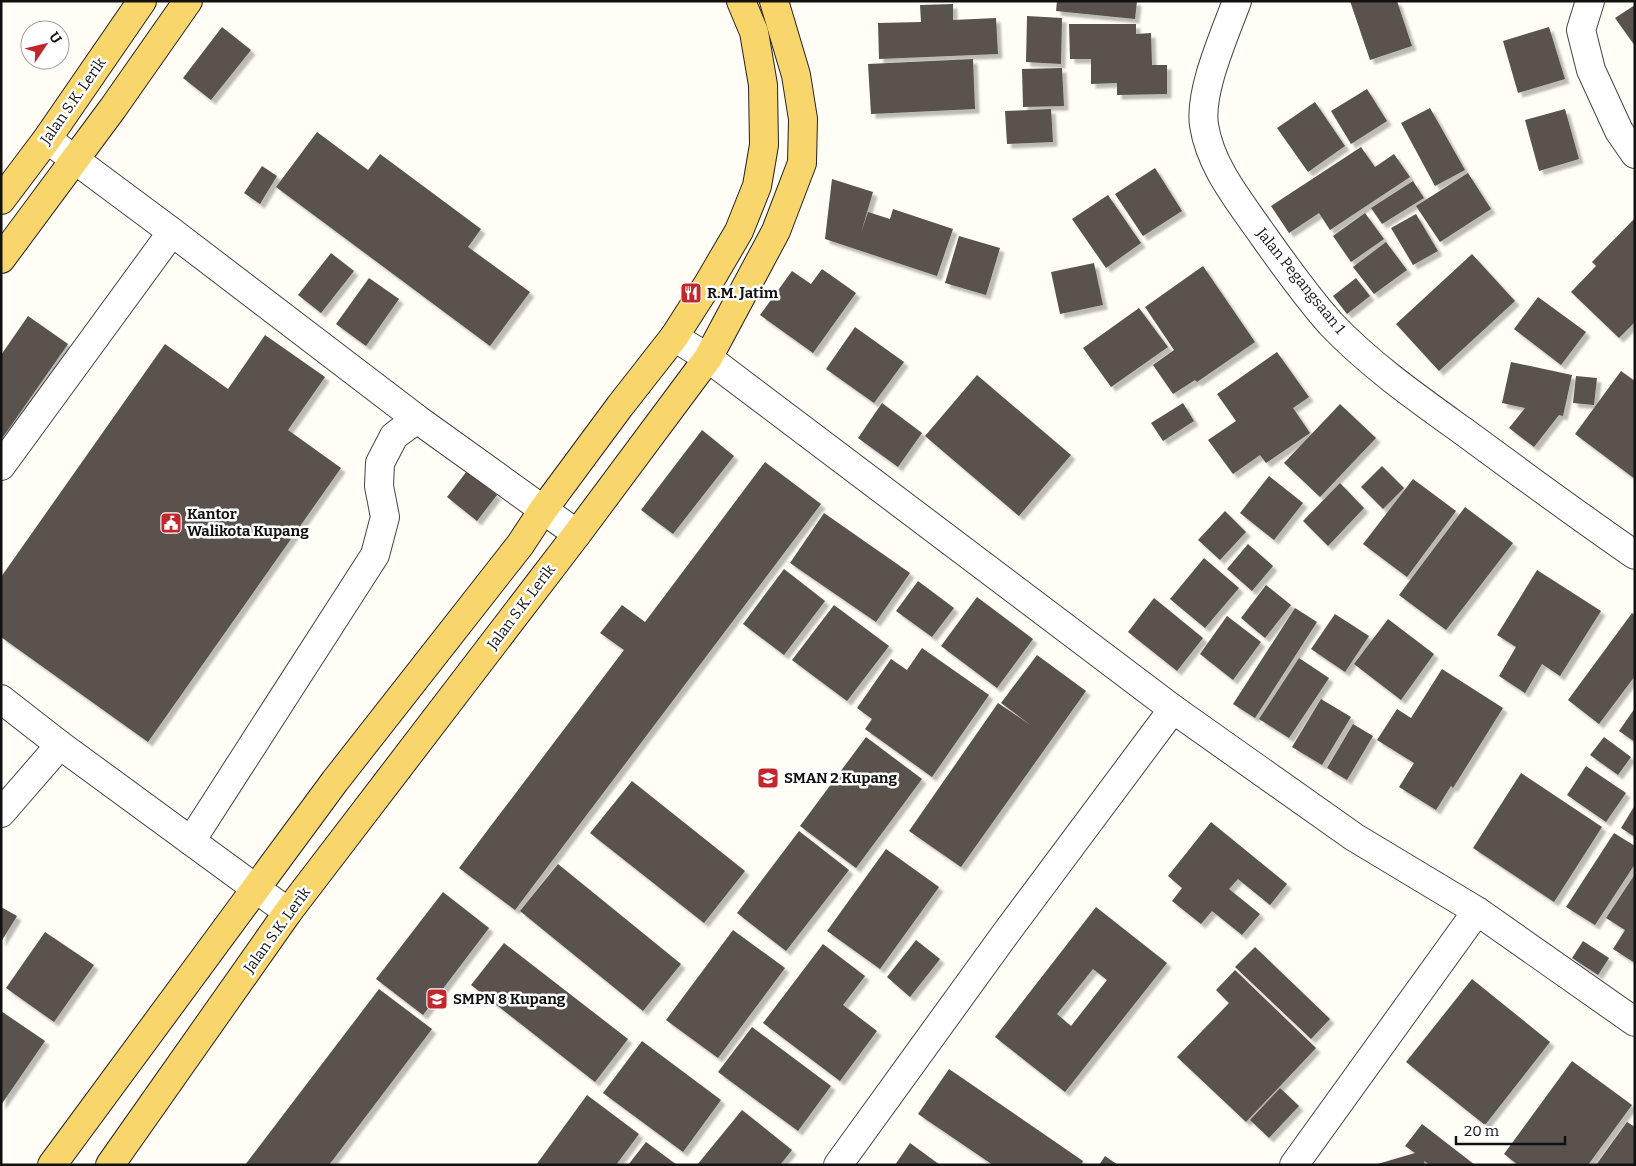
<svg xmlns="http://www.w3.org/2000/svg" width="1636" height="1166" viewBox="0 0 1636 1166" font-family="Bitter,serif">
<defs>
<filter id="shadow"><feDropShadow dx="4.5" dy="4.5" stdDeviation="1" flood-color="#0004"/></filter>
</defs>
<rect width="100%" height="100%" fill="#fffdf5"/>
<g fill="#5a524d" fill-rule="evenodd" filter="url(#shadow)">
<polygon points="1057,1 1137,1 1135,19 1056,11"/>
<polygon points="1350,1 1397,1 1412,46 1370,60"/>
<polygon points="953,4 953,20 996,18 998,54 879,59 878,23 921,22 920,5"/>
<polygon points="1635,5 1635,46 1615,18"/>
<polygon points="1027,16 1062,18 1061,64 1026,62"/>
<polygon points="1069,24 1136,24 1136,34 1151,33 1152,65 1167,65 1167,94 1117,95 1117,83 1091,84 1091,59 1070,59"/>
<polygon points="222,27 251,50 211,100 183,78"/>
<polygon points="1549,27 1565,79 1518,93 1503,41"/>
<polygon points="973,59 975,109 871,114 868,64"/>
<polygon points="1062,68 1064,106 1023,107 1022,69"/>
<polygon points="1367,89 1387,121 1351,144 1331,111"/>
<polygon points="1315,102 1345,146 1308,172 1277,128"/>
<polygon points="1430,108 1465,170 1435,186 1401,123"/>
<polygon points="1051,109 1053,142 1007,144 1005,111"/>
<polygon points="1565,109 1579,159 1539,171 1525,120"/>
<polygon points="317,132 368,170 380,154 481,229 468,247 530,292 490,346 276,187"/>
<polygon points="1361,147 1375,167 1394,154 1410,177 1330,230 1319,213 1289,233 1271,206"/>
<polygon points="262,166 277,176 260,204 244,193"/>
<polygon points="1155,168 1182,211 1143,236 1115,194"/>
<polygon points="1468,173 1491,209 1440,242 1416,206"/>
<polygon points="832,179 873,192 861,233 868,212 890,219 893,209 953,229 937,276 825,239"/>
<polygon points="1413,181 1424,198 1382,224 1371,208"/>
<polygon points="1108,195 1141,243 1106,268 1072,219"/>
<polygon points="1365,213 1384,239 1351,262 1333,236"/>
<polygon points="1416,214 1438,251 1413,265 1391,228"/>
<polygon points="1635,218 1635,322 1619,338 1571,292 1596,266 1592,262"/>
<polygon points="959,236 1000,248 986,295 945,283"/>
<polygon points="1386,242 1407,270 1374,294 1353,267"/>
<polygon points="331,253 354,271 321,313 298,295"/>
<polygon points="1472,254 1515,301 1439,371 1396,324"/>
<polygon points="1094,263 1103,305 1060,314 1051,272"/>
<polygon points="1203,266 1255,342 1197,382 1195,380 1173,394 1153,365 1174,350 1145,307"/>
<polygon points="822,269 856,293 813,353 760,315 792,271 811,284"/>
<polygon points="369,278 399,299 366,346 336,324"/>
<polygon points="1356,278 1370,296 1347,314 1333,296"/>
<polygon points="1538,297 1586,332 1561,365 1514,329"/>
<polygon points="1139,308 1168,347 1111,387 1083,348"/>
<polygon points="28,316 68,344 1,440 1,355"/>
<polygon points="855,327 904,362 874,403 826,369"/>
<polygon points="265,335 325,377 288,430 341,468 148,742 1,637 1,577 165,344 228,389"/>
<polygon points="1277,352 1309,397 1293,408 1310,433 1266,463 1260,455 1233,474 1208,440 1236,421 1217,394"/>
<polygon points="1511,362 1572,375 1563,416 1559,415 1534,447 1509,428 1525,408 1502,403"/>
<polygon points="1621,371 1635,381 1635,479 1575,434"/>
<polygon points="977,375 1071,455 1019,516 925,436"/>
<polygon points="1576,376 1597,378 1594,405 1573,403"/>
<polygon points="882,403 922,433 898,467 858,438"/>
<polygon points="1183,403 1194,421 1163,441 1151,423"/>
<polygon points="1340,404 1376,438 1320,497 1284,463"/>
<polygon points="702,430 734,456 673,534 641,510"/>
<polygon points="765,462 821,504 515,910 459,868 624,650 600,633 622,605 645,622"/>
<polygon points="1382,466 1404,488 1383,509 1361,487"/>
<polygon points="467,471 497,495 477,521 447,497"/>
<polygon points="1269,476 1303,503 1274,540 1240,513"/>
<polygon points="1413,479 1456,511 1407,577 1363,544"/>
<polygon points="1340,483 1364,508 1328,546 1303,521"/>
<polygon points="1465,507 1513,543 1446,630 1399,595"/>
<polygon points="1225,511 1246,532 1220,560 1198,540"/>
<polygon points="824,513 910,573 876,622 790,563"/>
<polygon points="1248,544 1273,566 1252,591 1227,569"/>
<polygon points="1204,558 1239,588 1205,628 1170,599"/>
<polygon points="784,569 825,601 784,655 743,624"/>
<polygon points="1537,570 1601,611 1560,676 1542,664 1525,693 1499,676 1516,647 1497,635"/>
<polygon points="918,581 954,608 932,637 896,611"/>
<polygon points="1266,585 1291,605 1265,638 1241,618"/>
<polygon points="977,597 1033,639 997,688 941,646"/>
<polygon points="1154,598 1203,638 1177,671 1128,632"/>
<polygon points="834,605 889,646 847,701 792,660"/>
<polygon points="1295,608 1317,622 1255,718 1233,704"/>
<polygon points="1632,613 1635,615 1635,676 1599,724 1568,700"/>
<polygon points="1335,614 1369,636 1345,672 1311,649"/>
<polygon points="1227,616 1261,642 1233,680 1200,654"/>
<polygon points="1388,619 1434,654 1401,700 1354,664"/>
<polygon points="922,648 989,695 932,777 865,729 872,719 857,708 891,659 907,670"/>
<polygon points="1037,655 1086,691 961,867 909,831 998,703 1032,726 1001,703"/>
<polygon points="1299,658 1329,678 1289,738 1259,719"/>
<polygon points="1442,669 1503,708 1453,788 1451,786 1436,810 1399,787 1414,763 1377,740 1397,709 1411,718"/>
<polygon points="1321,699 1351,717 1322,765 1292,747"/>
<polygon points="1635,708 1635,742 1619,731"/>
<polygon points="1353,724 1373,736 1347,780 1327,768"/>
<polygon points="866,737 922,779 856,868 800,826"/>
<polygon points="1604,737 1631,757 1618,775 1590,755"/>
<polygon points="1586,766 1626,793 1606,822 1567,795"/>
<polygon points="1521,773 1602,827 1554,902 1473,848"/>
<polygon points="632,781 745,871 704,923 590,833"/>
<polygon points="1635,805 1635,837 1621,828"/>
<polygon points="1211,822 1287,884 1270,905 1238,879 1229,889 1260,914 1242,935 1212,911 1201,924 1172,901 1182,888 1168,876"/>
<polygon points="799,831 849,870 786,951 737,913"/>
<polygon points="1614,833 1635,846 1635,864 1595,925 1566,907"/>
<polygon points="886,849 939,887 880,969 827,931"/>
<polygon points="558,864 681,964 643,1011 520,911"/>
<polygon points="1635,874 1635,963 1613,949 1625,930 1606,918"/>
<polygon points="443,892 489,928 423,1015 376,979"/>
<polygon points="1,907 17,916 1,942"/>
<path d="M1096,907L1167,963L1065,1092L995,1037ZM1093,969L1107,980L1071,1026L1057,1014Z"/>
<polygon points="733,930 785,968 718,1058 666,1020"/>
<polygon points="45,932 94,965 54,1022 6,988"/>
<polygon points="916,940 940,959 910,997 887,977"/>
<polygon points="1583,941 1609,958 1598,975 1572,958"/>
<polygon points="504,943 628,1039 595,1082 471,985"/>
<polygon points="823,944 865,976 843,1005 877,1031 840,1081 763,1023"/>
<polygon points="1255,947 1330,1019 1311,1039 1235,967"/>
<polygon points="1235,970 1316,1048 1246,1122 1177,1057 1229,1003 1216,990"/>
<polygon points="1472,979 1550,1042 1485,1125 1406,1062"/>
<polygon points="379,989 432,1029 329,1165 245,1165"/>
<polygon points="1,1011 45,1041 1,1105"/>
<polygon points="752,1027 831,1086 798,1131 718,1072"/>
<polygon points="642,1041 721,1100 683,1152 603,1093"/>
<polygon points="1572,1061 1632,1105 1588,1165 1518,1165 1504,1154"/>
<polygon points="949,1069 1083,1161 1081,1165 993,1165 918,1114"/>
<polygon points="1280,1088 1299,1106 1269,1138 1250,1120"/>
<polygon points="587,1095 639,1134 616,1165 536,1165"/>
<polygon points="742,1110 792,1150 780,1165 697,1165"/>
<polygon points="1627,1122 1635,1127 1635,1165 1596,1165"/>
<polygon points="1422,1124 1475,1165 1430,1165 1424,1161 1425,1165 1374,1165 1415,1153 1405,1146"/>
<polygon points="646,1142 677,1165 628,1165"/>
<polygon points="910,1143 940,1165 895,1165"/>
<polygon points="1105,1156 1118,1165 1099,1165"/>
</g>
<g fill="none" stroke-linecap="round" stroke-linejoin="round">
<g stroke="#444" stroke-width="30">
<g id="minor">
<path d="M1237,1C1225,34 1199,91 1204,125C1210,165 1237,198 1260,231C1282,262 1305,295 1331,324C1370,365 1417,398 1463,431C1520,473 1577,515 1635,555"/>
<polyline points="1590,1 1581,30 1591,70 1619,131 1635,154"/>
<polyline points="47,139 172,232 417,419 577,534"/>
<polyline points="674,337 708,358 1173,709 1354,837 1477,911 1635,1022"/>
<polyline points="1,466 172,232"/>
<polyline points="1,699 60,745 288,912"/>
<polyline points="1,813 60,745"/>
<polyline points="191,841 375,555 385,517 379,486 380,463 394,436 417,419"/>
<polyline points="838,1165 1006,933 1173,709"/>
<polyline points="1294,1165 1477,911"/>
</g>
</g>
<g stroke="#222" stroke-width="30">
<g id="major">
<polyline points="1,200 47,139 142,1"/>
<polyline points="1,259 113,108 188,1"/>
<polyline points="52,1165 335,781 520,545 543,510 620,406 674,337 708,284 739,231 757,186 764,145 763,85 754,32 741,1"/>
<polyline points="110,1165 288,912 577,534 708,358 776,231 802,163 803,119 796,75 774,1"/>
</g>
</g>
<use href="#minor" stroke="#fff" stroke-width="28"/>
<use href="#major" stroke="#f9d66b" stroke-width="28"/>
</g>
<defs>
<g id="restaurant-square" transform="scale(1.125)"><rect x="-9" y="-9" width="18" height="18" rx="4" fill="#c4262e" stroke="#fff"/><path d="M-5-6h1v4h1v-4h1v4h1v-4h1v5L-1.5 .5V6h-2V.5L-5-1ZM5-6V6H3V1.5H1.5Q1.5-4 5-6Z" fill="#fff"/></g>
<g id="civic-square" transform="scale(1.125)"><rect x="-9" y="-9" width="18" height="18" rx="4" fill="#c4262e" stroke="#fff"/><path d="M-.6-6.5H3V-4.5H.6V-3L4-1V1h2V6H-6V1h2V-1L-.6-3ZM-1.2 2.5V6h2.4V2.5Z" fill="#fff"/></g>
<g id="school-square" transform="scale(1.125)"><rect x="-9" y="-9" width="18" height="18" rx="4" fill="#c4262e" stroke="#fff"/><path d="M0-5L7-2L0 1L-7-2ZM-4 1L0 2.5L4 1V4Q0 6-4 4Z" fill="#fff"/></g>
</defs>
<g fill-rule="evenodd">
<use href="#restaurant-square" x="691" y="293"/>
<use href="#civic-square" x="171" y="523"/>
<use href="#school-square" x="768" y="778"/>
<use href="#school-square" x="437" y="999"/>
</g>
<g text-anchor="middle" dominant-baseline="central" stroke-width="5" stroke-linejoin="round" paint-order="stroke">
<g font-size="15" fill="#111" stroke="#fff">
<text transform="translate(73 101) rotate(-55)">Jalan S.K. Lerik</text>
<text transform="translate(1301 281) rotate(51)">Jalan Pegangsaan 1</text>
<text transform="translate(521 607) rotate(-53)">Jalan S.K. Lerik</text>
<text transform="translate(277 930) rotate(-54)">Jalan S.K. Lerik</text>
</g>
<g font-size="15" font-weight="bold" fill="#111" stroke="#fff" text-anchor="start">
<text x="707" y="293">R.M. Jatim</text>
<text x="187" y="514">Kantor<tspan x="187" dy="17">Walikota Kupang</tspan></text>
<text x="784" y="778">SMAN 2 Kupang</text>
<text x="453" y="999">SMPN 8 Kupang</text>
</g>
</g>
<rect width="1636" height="1166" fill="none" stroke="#111111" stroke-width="5"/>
<g transform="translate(45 45) rotate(55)"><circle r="24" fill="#ffffff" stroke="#a0a0a0"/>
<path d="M0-4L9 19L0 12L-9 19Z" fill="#c4262e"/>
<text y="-8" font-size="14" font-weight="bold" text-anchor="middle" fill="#111111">U</text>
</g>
<path d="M1456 1136v8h109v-8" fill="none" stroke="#111111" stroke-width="2.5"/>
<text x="1464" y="1136" font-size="15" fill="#111111" stroke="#ffffff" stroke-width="4" paint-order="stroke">20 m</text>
</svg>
